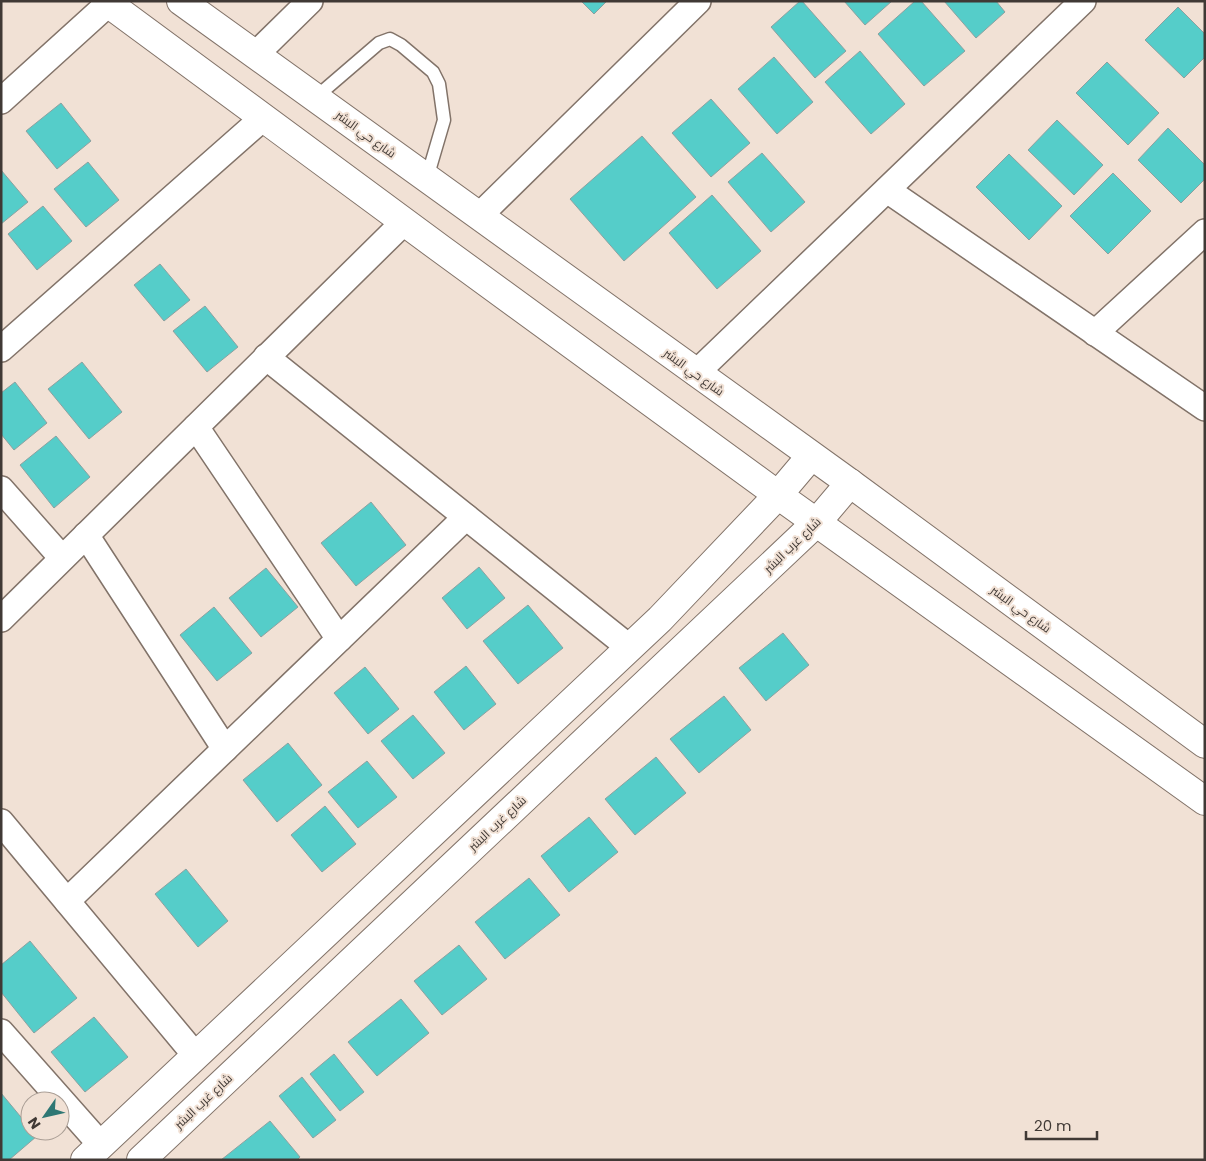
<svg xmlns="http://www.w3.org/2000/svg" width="1206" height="1161" viewBox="0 0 1206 1161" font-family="Poppins,Cairo,sans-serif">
<rect width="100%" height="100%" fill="#f1e1d5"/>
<g fill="#55cdc9" stroke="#8ca1a0">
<polygon points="581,1 607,1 594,14"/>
<polygon points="800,1 802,1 846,51 815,78 771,27"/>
<polygon points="844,1 892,1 865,25"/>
<polygon points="915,1 921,1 965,51 924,86 878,34"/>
<polygon points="944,1 996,1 1005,12 976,38"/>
<polygon points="1178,7 1205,34 1205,57 1184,78 1145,40"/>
<polygon points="860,51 905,104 871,134 825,82"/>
<polygon points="774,57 813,102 777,134 738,89"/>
<polygon points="1107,62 1159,113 1128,145 1076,93"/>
<polygon points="711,99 750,143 711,177 672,133"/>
<polygon points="61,103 91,141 57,169 26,131"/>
<polygon points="1057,120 1103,165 1074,195 1028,150"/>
<polygon points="1168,128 1205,165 1205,179 1181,203 1138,160"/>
<polygon points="642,136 696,197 624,261 570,199"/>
<polygon points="762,153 805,202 771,232 728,182"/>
<polygon points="1009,154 1062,206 1029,240 976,187"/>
<polygon points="88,162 119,200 86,227 54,189"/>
<polygon points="1,170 28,202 1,224"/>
<polygon points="1113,173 1151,211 1108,254 1070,216"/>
<polygon points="712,195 761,251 717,289 669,233"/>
<polygon points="43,206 72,241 37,270 8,234"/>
<polygon points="160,264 190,300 164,321 134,285"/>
<polygon points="205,306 238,347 207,372 173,331"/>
<polygon points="82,362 122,412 89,439 48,389"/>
<polygon points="15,382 47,423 14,450 1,434 1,393"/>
<polygon points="56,436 90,477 54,508 20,465"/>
<polygon points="371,502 406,545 356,586 321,543"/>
<polygon points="479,567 505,598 467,629 442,598"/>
<polygon points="266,568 298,607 261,637 229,598"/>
<polygon points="528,605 563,648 518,684 483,641"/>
<polygon points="214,607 252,653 217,681 180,635"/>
<polygon points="783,633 809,665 766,701 739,668"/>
<polygon points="466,666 496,704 464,730 434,692"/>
<polygon points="365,667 399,709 368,734 334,693"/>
<polygon points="724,696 751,730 699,773 670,739"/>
<polygon points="413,715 445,753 413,779 381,741"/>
<polygon points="288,743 322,785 277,822 243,780"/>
<polygon points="656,757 686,793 635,835 605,799"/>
<polygon points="367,761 397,797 358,828 328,792"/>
<polygon points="325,806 356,844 322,872 291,835"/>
<polygon points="589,817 618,852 569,892 541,856"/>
<polygon points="186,869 228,921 198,947 155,894"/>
<polygon points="529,878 560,915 505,959 475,922"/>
<polygon points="30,941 77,998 34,1033 1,992 1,965"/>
<polygon points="459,945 487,979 442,1015 414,981"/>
<polygon points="401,999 429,1033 377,1076 348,1042"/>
<polygon points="94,1017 128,1057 85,1092 51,1052"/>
<polygon points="334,1054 364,1092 340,1111 310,1074"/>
<polygon points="302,1077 336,1120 313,1138 279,1096"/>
<polygon points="1,1093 30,1128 30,1131 32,1131 37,1136 9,1160 1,1160"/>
<polygon points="270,1121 300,1157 297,1160 221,1160"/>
</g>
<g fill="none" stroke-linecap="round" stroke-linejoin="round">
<g stroke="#827369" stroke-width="15">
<polyline id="service" points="315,98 379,43 390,39 401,45 433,72 439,84 444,120 427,178"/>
</g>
<g stroke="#827369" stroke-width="28">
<g id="minor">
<polyline points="255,55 310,1"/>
<polyline points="1,101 108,4"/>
<polyline points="887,190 1205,408"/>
<polyline points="479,216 698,1"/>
<polyline points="1095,333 1205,232"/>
<polyline points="1,349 263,118"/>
<polyline points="266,357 630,648"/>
<polyline points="696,373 1083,1"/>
<polyline points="196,427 339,639"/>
<polyline points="1,489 62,558"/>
<polyline points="86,535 225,749"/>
<polyline points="1,619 404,222"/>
<polyline points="1,822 196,1056"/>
<polyline points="67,901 466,517"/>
<polyline points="1,1032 101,1145"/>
</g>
</g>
<g stroke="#827369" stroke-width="30">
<g id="tertiary">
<polyline points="105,1 441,249 778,495 1205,801"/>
<polyline points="181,1 850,483 1205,744"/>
<polyline points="85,1160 660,619 778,495 811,456"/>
<polyline points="141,1160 817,522 850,483"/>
</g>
</g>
<use href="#service" stroke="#fff" stroke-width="12"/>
<use href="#minor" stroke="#fff" stroke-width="25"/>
<use href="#tertiary" stroke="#fff" stroke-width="28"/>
</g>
<g text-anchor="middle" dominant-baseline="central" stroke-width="4" stroke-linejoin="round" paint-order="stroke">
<g font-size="12" fill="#403935" stroke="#f1e1d5">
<text transform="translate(366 134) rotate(36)">شارع حي البشر</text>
<text transform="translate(694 372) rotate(36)">شارع حي البشر</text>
<text transform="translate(792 545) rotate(-44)">شارع غرب البشر</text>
<text transform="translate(1021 609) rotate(36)">شارع حي البشر</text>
<text transform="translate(497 823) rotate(-43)">شارع غرب البشر</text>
<text transform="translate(203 1101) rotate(-43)">شارع غرب البشر</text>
</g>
</g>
<rect width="1206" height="1161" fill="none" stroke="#403935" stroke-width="5"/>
<g transform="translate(45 1116) rotate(236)"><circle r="24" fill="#f1e1d5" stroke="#aa9e95"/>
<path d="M0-4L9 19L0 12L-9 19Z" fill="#2e7774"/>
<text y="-8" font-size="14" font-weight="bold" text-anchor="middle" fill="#403935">N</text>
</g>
<path d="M1026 1131v8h71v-8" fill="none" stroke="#403935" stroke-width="2.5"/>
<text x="1034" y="1131" font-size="15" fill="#403935" stroke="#f1e1d5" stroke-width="4" paint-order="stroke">20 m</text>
</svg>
